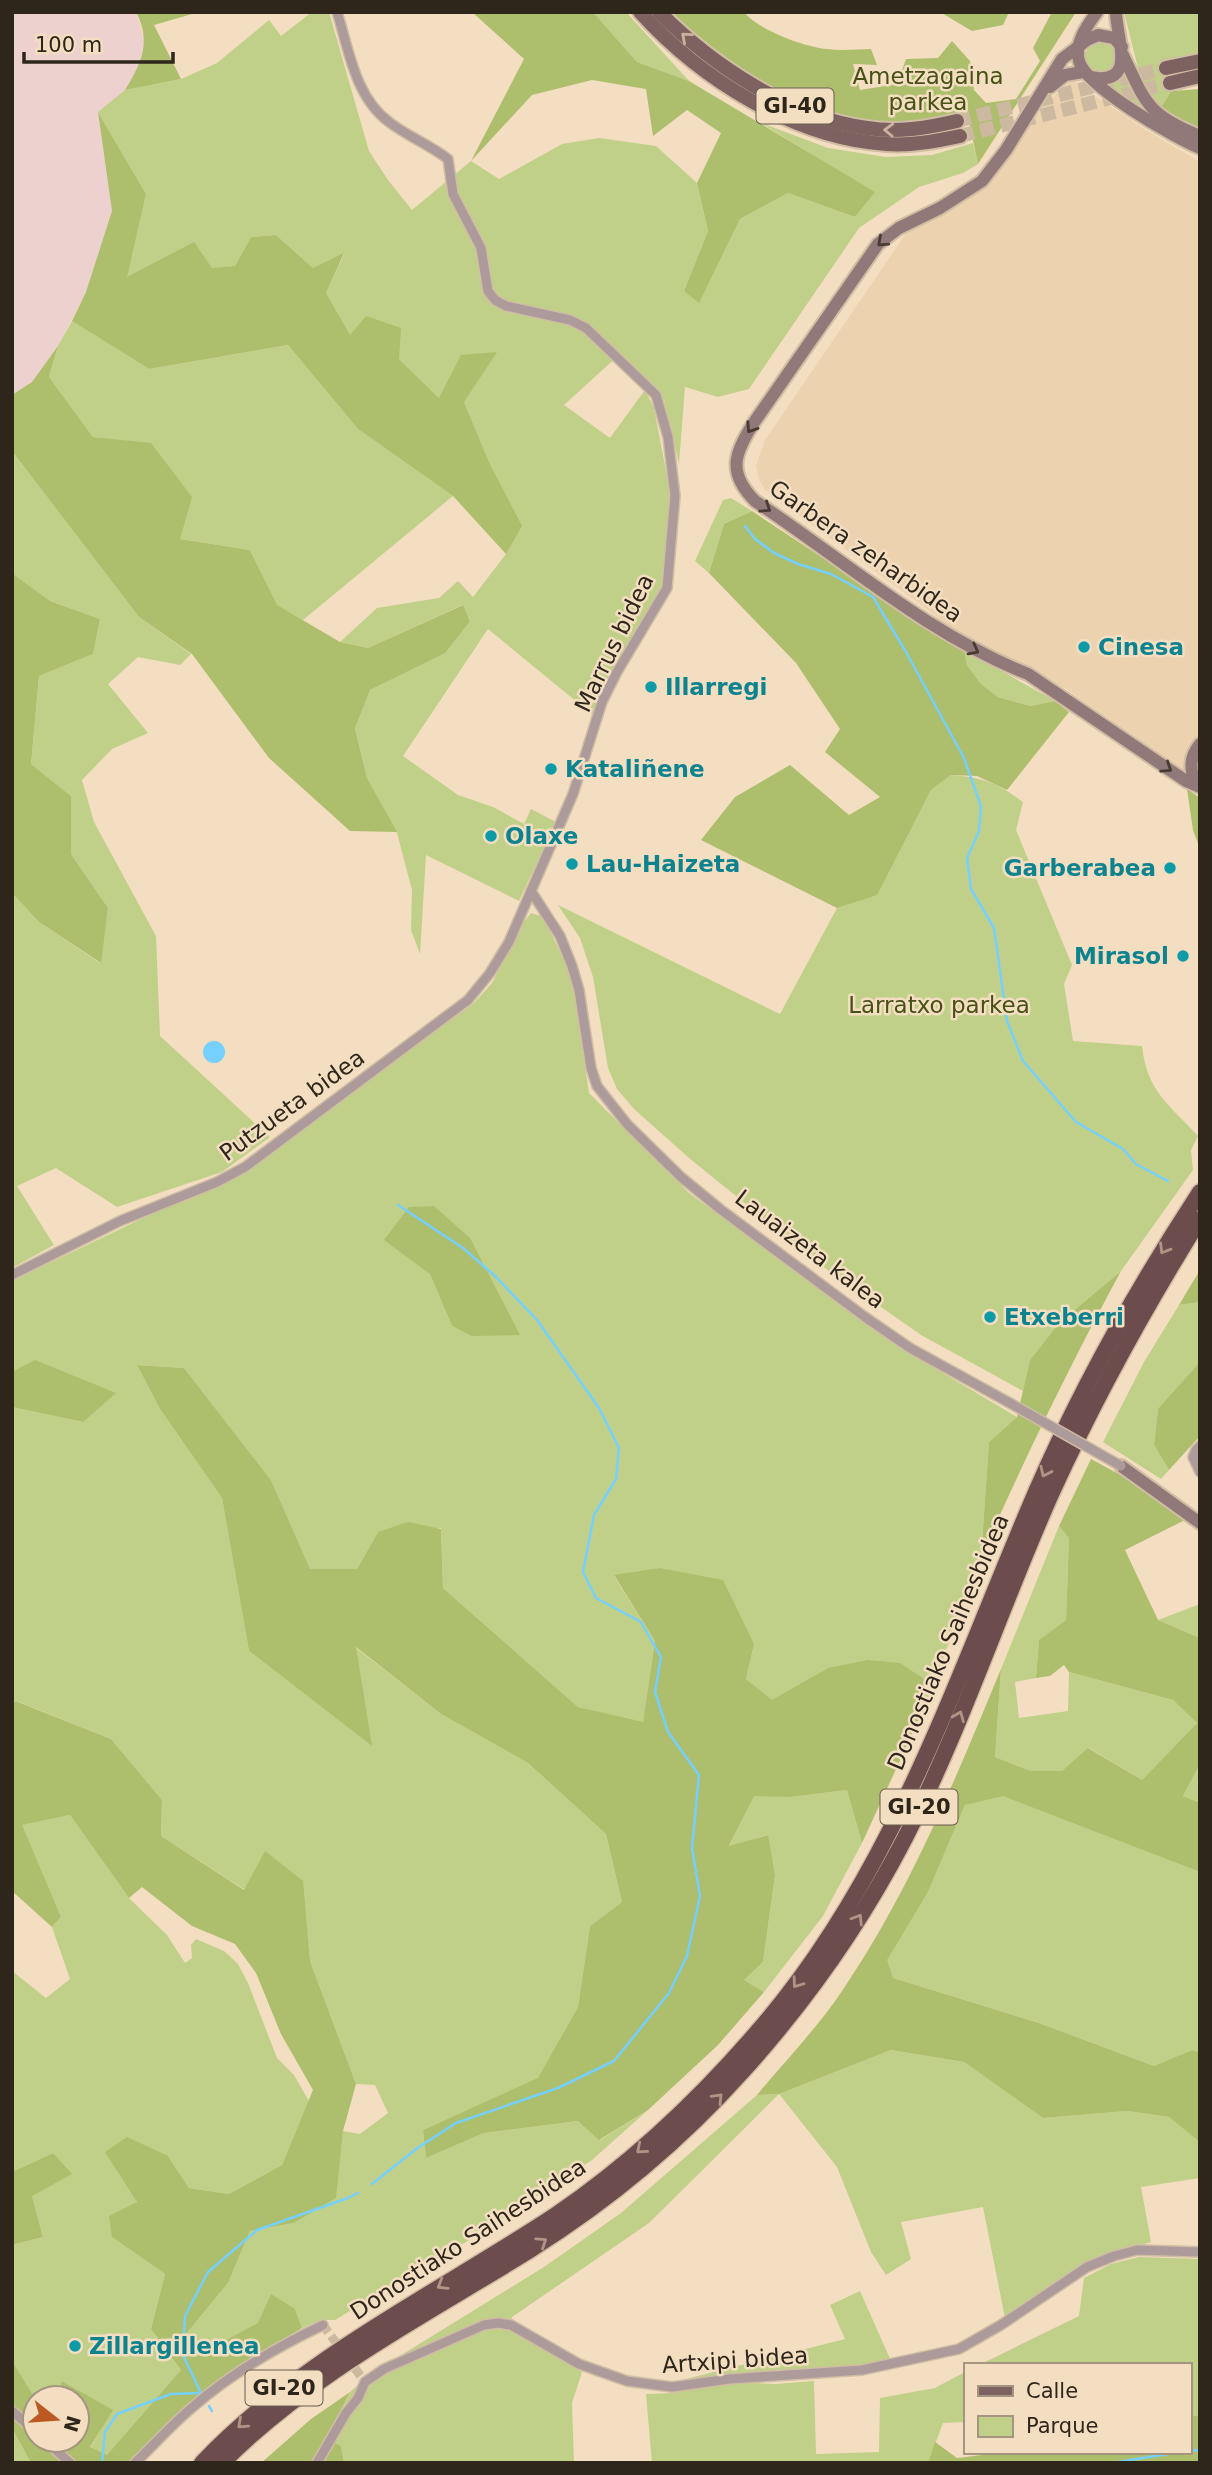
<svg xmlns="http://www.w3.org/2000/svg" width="1212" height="2475" viewBox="0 0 1212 2475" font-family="'DejaVu Sans',sans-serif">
<rect width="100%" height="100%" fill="#f4dec1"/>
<polygon fill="#ecd2af" points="1072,80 1141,127 1200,162 1200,782 1066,689 1033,670 967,639 765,490 759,479 756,466 765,440 907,232 976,194 987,185 1046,103"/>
<polygon fill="#ecd1ce" points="12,12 136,12 144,40 141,63 125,90 98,113 112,211 86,292 58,346 32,382 12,395"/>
<g fill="#c0d088" fill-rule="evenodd">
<polygon points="312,12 329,12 369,151 388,180 412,210 471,161 499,179 562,144 599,138 656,146 697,183 708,231 684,291 699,302 740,219 788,193 855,217 874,193 761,123 828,148 886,157 932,155 973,143 978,164 963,173 919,187 859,228 749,389 718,397 685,387 679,464 664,400 654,385 620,354 564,405 610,438 645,390 654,408 670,492 662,589 602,691 594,716 488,629 403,756 458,795 493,807 524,824 531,809 556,822 519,901 426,855 420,954 411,930 412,890 397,833 367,778 355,727 370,690 444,653 470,620 462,605 368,648 340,642 377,608 439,598 458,581 473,597 506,554 521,526 490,464 464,402 439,398 399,359 350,336 326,293 344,254 313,268 276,235 251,237 235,266 126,278 146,194 98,112 125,90 181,79 217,63 269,20 281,36"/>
<polygon points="593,12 626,12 689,81 637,62"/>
<polygon points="1124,12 1200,12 1200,54 1176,58 1164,65 1171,91 1159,111 1142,84"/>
<circle cx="1101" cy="58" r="16"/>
<polygon points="1122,75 1135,97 1153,118 1109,86"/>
<polygon points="72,321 149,369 288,345 358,429 453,496 303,620 277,606 250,550 180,539 151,444 93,437 49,377 58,346"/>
<polygon points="12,451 139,617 191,654 180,665 138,657 108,684 148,733 112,749 82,780 94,822 156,936 160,1036 270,1137 222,1172 117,1207 56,1168 17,1186 54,1245 12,1268 12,893 39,922 100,963 108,908 71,854 71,796 31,764 39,676 93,654 100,619 50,601 12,573"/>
<polygon points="731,498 752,511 724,524 709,573 695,561 723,500"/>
<polygon points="964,650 1055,701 1030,706 998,697 981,684 967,665"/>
<path d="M951,775C981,777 998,783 1023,802L1016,830L1072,965L1064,984L1073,1041L1142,1046C1147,1092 1169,1104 1198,1136L1191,1150L1193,1170L1121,1271L1059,1323L1030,1360L1023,1391L921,1335L825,1268L689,1158L634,1109L617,1089L608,1068L593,977L580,938L558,905L780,1014L837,908L877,894L931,790Z"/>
<path d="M531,913L544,917L572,979L589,1093L689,1193L894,1344L1017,1417L989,1442L981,1557L926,1704L924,1679L828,1668L772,1701L746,1679L754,1644L659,1568L614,1576L655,1641L643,1723L578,1707L443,1588L441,1528L378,1532L357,1569L310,1570L271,1480L184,1368L137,1365L160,1409L222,1498L249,1651L371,1745L355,1647L441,1714L528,1763L606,1834L622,1902L590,1926L578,2007L538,2079L423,2130L426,2158L484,2133L578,2121L600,2140L648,2110L592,2160L471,2239L335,2320H320L302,2328L295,2309L259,2323L195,2357L186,2334L228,2283L250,2231L294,2223L335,2198L343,2131L360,2134L388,2113L375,2085L356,2084L310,1961L302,1881L265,1852L245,1890L161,1836L162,1800L111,1739L19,1702H12V1407L83,1422L12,1372V1281L191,1195L215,1188L233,1179L474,1003L492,983L523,923ZM430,1274L471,1336L452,1326Z"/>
<polygon points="1200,1302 1200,1362 1158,1410 1154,1445 1169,1470 1161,1479 1103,1442 1144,1362 1179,1305"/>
<polygon points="1059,1526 1069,1538 1066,1620 1039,1640 1036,1678 1015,1682 1019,1718 1068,1711 1069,1672 1173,1700 1197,1723 1142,1780 1089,1748 1062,1771 1031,1771 995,1757 1001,1669"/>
<polygon points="1200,1604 1200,1638 1158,1620"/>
<polygon points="1200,1764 1200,1803 1183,1796"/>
<polygon points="847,1790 862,1843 823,1916 764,1992 744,1980 763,1962 775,1875 767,1835 729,1847 754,1795 791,1797"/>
<polygon points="1003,1795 1200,1872 1200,2052 1192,2050 1154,2066 1039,2023 893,1978 886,1960 928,1892 965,1805"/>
<polygon points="70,1815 129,1898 167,1935 185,1963 192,1958 191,1945 196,1939 224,1951 238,1964 248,1983 277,2058 294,2075 309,2101 282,2165 229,2194 189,2188 168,2156 112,2237 165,2274 151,2329 181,2370 107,2456 90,2448 112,2410 62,2381 56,2398 35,2398 12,2361 12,2245 43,2237 32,2196 53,2153 12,2172 12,1971 46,1998 70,1979 52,1927 61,1917 21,1825"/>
<polygon points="891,2050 964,2062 1043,2118 1127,2111 1169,2117 1199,2140 1200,2178 1141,2187 1151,2242 1096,2258 1005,2318 983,2207 901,2222 911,2259 886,2275 871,2252 837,2167 779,2094 649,2223 512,2317 509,2329 582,2372 572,2403 574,2463 344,2463 341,2446 326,2438 350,2392 369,2375 544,2267 621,2213 757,2095 779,2094"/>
<polygon points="1139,2257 1200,2259 1200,2415 1189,2417 1189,2365 979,2365 1079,2316 1084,2278 1111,2264"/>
<path d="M860,2291L891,2361C822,2375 752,2372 682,2380L845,2339L830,2305Z"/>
<polygon points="965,2372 965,2422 943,2423 928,2463 652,2463 646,2394 673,2393 727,2382 775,2384 814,2381 816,2454 879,2452 880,2398 935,2388"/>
<polygon points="12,2428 31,2463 12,2463"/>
</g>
<g fill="#adbe6c">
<path d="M136,12H199L154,25L181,79L125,90C141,64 152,42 136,12Z"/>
<polygon points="472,12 593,12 637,62 689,81 875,192 855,217 788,193 740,219 699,303 684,291 708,231 697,183 721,133 687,110 653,136 646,89 592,80 532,95 471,161 524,59"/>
<path d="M672,12H744C758,30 805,47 827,49C842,51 857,49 871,49L877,65L853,64L860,90L897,84L906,59L938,58L952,41L970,61L974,90L986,103L1016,99L1040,61L1033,48L1052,12H1076L978,164L967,112C935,118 903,126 871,122C799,111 723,62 672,12Z"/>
<polygon points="940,12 1009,12 1003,25 972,31"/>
<polygon points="1200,89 1200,129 1159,111 1171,91"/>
<polygon points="98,112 146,194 127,277 194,242 212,268 235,266 251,237 276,235 313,268 344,253 326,293 350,335 366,316 401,328 399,359 439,398 461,355 497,352 464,402 490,464 522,526 506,554 453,496 358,429 288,345 149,369 72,321 86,292 112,211"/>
<polygon points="58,346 49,377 93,437 151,443 192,497 180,539 250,550 277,605 340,642 368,648 463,605 470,621 445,653 370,690 355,728 367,778 397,832 350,831 269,758 192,654 139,617 12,451 12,395 32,382"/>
<polygon points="752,511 933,631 964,650 967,665 981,684 998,697 1030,706 1055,701 1069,712 1007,790 977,776 951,775 931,790 877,895 837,908 701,840 735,797 790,765 849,815 880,797 825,752 840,729 796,663 709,573 724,524"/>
<polygon points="12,573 50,601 100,619 93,654 39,676 31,764 71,796 71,854 108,908 101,963 39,922 12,893"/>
<polygon points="1187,789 1200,798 1200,849 1193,830"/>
<polygon points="434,1206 470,1238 520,1335 471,1336 452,1326 430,1274 384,1240 409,1207"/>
<polygon points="1200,1270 1200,1302 1179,1305"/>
<path d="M1121,1271C1070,1365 1024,1460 981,1557L989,1442L1017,1417L1030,1360L1059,1323Z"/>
<polygon points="35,1360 116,1393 83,1422 12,1407 12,1372"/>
<polygon points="1200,1362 1200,1436 1169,1470 1154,1445 1158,1409"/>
<polygon points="137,1365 184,1368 271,1480 310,1569 357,1569 378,1532 408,1522 441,1529 443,1588 578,1707 643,1722 655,1641 614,1575 659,1568 723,1580 754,1644 746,1679 772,1700 828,1668 868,1660 900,1663 924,1679 926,1704 862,1843 847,1790 791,1797 754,1796 729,1846 768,1835 775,1875 763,1962 744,1980 764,1992 718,2045 648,2110 599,2140 578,2121 484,2133 426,2158 423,2130 538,2078 578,2007 590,1926 622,1902 606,1834 528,1763 441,1714 356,1647 372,1746 249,1651 222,1498 160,1409"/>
<path d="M1091,1459L1150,1491L1187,1519L1125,1550L1158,1620L1200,1638V1764L1183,1796L1200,1803V1872L1003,1796L965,1805L928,1892L887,1960L893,1978L1039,2023L1154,2066L1192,2050L1200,2052V2142L1169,2117L1127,2111L1043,2118L964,2062L891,2050L779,2094L757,2095C785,2061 818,2027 842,1991C910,1891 955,1780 1001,1669L995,1757L1031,1771H1062L1088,1748L1142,1780L1197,1723L1173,1700L1069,1672L1064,1665L1050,1676L1036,1678L1039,1640L1066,1620L1069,1538L1059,1526Z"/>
<polygon points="12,1702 18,1702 111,1739 162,1800 161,1836 244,1890 265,1851 303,1881 310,1961 356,2084 343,2131 336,2198 294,2223 250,2231 228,2283 186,2334 195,2357 258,2323 271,2294 295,2309 302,2328 238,2367 187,2405 127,2463 31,2463 12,2428 12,2361 35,2398 35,2440 77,2440 77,2398 56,2398 62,2381 113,2410 90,2447 107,2455 181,2370 151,2329 165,2274 112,2237 109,2216 137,2202 105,2152 127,2137 168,2156 189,2188 229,2194 282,2165 313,2090 281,2034 256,1973 235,1944 192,1926 142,1887 129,1898 70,1815 22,1825 61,1917 52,1927 12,1891"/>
<polygon points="53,2153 72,2174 32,2196 43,2237 12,2245 12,2172"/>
<polygon points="350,2392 326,2438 341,2446 344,2463 261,2463 311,2419"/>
<polygon points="1200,2415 1200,2463 928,2463 935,2442 957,2458 1007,2452 1189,2452 1189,2417"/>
</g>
<circle fill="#75d0fd" cx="214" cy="1052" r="11"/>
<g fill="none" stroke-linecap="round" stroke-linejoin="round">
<g stroke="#75d0fd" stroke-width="2.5">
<polyline points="745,526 755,539 774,553 798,564 831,574 873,597 906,652 964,758 981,806 979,831 967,858 971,889 994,928 1007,1021 1023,1061 1076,1122 1123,1149 1136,1164 1168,1181"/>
<polyline points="372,2184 416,2149 456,2123 558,2088 614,2061 669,1993 687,1956 700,1896 692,1848 699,1775 668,1732 655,1692 661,1657 641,1622 596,1598 583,1572 594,1515 616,1479 619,1448 599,1408 537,1320 496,1277 463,1248 398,1205"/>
<polyline points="201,2393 183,2355 185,2316 208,2272 257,2230 348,2198 358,2193"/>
<polyline points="209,2406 212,2411"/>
<polyline points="1189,2451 1200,2450"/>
<polyline points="102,2463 105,2432 117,2414 171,2394 200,2393"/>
<polyline points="1112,2463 1180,2452"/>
</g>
<polyline stroke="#ccb9a0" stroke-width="9" stroke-dasharray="9 4.5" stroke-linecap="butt" points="323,2325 365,2382"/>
<g stroke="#ccb9a0" stroke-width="14" stroke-dasharray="14 7" stroke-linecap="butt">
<polyline points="957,121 1166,68"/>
<polyline points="960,136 1170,83"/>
</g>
<g stroke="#d0bda3" stroke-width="12">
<g id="street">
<polyline points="531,891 560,936 572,966 579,990 591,1068 597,1086 627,1124 681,1177 720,1209 865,1317 910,1348 1008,1402"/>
<path d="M12,1275L120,1221L217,1182L245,1167L468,1000L490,973L509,942L573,794L602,702L617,672L667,588L675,496L668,437L656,395L586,328L570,320L506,306L495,300L488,291L481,248L453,194L448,159C430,145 407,136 389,122C355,97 349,50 337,12"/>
<polyline points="1200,1446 1196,1450 1193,1457 1200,1472"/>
<polyline points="12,2411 35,2431"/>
<polyline points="45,2440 70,2463"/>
<path d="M135,2463C155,2444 173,2423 194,2406C233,2372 277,2347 323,2325"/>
<polyline points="317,2463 346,2413 358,2398 365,2382 384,2369 484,2325 498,2323 511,2325 579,2364 627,2381 672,2387 729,2379 862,2370 959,2349 1001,2325 1087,2267 1114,2256 1137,2250 1200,2252"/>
</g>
</g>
<g stroke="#d0bda3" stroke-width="16">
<g id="secondary">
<path d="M1097,12C1087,26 1074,43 1079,61C1085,86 1175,138 1200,148"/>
<path d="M1122,47L1114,38L1098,35L1087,40L1062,59L1006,150L982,181L940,208L899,228L878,244L755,421C735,452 726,472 755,501C844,560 927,634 1028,674L1186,781L1200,787"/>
<path d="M1123,55C1146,104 1148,115 1200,136"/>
<path d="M1090,77C1139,87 1116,37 1116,12"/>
<polyline points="1050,87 1065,75 1083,72"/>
<path d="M1195,784C1190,768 1189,758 1200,744"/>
<polyline points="1121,1466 1200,1523"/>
</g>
</g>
<g stroke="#d0bda3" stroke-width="18">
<g id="primary">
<path d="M640,12C701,79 794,138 886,144C911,146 936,141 960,136"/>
<path d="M659,12C712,65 791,118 867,128C897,133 927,128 957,121"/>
<polyline points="1166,68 1200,61"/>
<polyline points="1170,83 1200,76"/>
</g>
</g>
<g stroke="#d0bda3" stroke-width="19">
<g id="highway">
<path d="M202,2463C303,2357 435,2295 556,2215C632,2163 699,2100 759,2030C894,1875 956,1677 1036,1492C1081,1388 1138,1287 1200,1192"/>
<path d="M222,2463C311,2373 424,2316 530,2250C608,2201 681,2140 742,2072C806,2001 861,1923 905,1838C962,1727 1001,1606 1052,1492C1095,1398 1145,1307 1200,1219"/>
</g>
</g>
<use href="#street" stroke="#ad9b9b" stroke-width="9"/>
<use href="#secondary" stroke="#927979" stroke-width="12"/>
<use href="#primary" stroke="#7e6161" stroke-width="14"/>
<use href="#highway" stroke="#6d4c4d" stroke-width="16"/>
<g stroke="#d0bda3" stroke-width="12" stroke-linecap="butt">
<polyline id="street-bridge" points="1008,1402 1121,1466"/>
</g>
<use href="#street-bridge" stroke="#ad9b9b" stroke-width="9"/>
</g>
<defs><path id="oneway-chevron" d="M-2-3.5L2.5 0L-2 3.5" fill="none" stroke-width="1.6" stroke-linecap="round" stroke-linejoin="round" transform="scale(1.75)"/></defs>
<g stroke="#cbb29f">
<use href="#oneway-chevron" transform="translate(686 37) rotate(-139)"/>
<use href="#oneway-chevron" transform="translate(889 130) rotate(-178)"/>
</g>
<g stroke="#473b32">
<use href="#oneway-chevron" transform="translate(882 242) rotate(138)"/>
<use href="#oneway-chevron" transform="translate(751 428) rotate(123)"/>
<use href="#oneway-chevron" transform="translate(766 508) rotate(34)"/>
<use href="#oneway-chevron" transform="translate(974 650) rotate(28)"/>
<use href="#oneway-chevron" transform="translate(1167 768) rotate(34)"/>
</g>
<g stroke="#b09587">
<use href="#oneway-chevron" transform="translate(1164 1249) rotate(121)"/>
<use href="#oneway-chevron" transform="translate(1045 1472) rotate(115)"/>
<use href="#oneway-chevron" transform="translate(959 1716) rotate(-68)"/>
<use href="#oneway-chevron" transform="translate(858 1919) rotate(-58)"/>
<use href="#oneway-chevron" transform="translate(797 1983) rotate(126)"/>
<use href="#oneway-chevron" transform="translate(718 2098) rotate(-46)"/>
<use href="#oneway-chevron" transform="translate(641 2149) rotate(140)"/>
<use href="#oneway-chevron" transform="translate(542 2242) rotate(-34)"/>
<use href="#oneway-chevron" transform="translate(442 2285) rotate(149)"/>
<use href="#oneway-chevron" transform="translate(242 2424) rotate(138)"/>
</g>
<g fill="#0f9aa8" stroke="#f4dec1" stroke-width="2.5">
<circle cx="1084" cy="647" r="7"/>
<circle cx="651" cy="687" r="7"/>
<circle cx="551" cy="769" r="7"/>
<circle cx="491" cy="836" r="7"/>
<circle cx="572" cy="864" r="7"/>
<circle cx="1170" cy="868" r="7"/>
<circle cx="1183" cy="956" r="7"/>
<circle cx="990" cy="1317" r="7"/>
<circle cx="75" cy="2346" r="7"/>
</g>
<g text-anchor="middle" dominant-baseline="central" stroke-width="5" stroke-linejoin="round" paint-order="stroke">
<g fill="#f4dec1" stroke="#695d4d" stroke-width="2">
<rect x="756.5" y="88.5" width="77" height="35" rx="5"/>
<rect x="880.5" y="1789.5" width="77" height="35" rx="5"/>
<rect x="245.5" y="2370.5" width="77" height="35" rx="5"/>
</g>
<g font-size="21" font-weight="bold" fill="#2e261b">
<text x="795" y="106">GI-40</text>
<text x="919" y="1807">GI-20</text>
<text x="284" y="2388">GI-20</text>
</g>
<g font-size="23" fill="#475115" stroke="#f4dec1">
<text x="928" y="76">Ametzagaina<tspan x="928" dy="26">parkea</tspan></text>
<text x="939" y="1005">Larratxo parkea</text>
</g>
<g font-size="23" fill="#2e261b" stroke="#f4dec1">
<text transform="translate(866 551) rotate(35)">Garbera zeharbidea</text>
<text transform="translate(614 643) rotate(-64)">Marrus bidea</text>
<text transform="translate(292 1105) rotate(-36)">Putzueta bidea</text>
<text transform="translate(810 1249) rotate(37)">Lauaizeta kalea</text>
<text transform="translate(948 1642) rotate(-67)">Donostiako Saihesbidea</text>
<text transform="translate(468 2239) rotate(-33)">Donostiako Saihesbidea</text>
<text transform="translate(735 2360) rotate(-4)">Artxipi bidea</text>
</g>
<g font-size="23" font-weight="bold" fill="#0d838f" stroke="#f4dec1" text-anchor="start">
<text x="1098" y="647">Cinesa</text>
<text x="665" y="687">Illarregi</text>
<text x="565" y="769">Kataliñene</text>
<text x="505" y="836">Olaxe</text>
<text x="586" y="864">Lau-Haizeta</text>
<text x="1156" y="868" text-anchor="end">Garberabea</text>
<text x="1169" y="956" text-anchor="end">Mirasol</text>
<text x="1004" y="1317">Etxeberri</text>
<text x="89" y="2346">Zillargillenea</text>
</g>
</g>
<rect width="1212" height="2475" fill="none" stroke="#2e261b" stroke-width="28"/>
<rect x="964" y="2363" width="228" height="91" fill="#f4dec1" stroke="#a5947f" stroke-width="2"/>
<rect x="978" y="2386" width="35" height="10" fill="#7e6161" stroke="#a5947f" stroke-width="2"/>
<text x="1026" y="2398" font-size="21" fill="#2e261b">Calle</text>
<rect x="978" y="2416" width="35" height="21" fill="#c0d088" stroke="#a5947f" stroke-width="2"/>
<text x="1026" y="2433" font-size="21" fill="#2e261b">Parque</text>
<g transform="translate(56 2419) rotate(107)"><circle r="33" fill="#f4dec1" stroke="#a5947f" stroke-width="2"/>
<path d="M0-5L12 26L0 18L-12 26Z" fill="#bc5922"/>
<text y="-10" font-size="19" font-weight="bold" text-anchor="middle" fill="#2e261b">N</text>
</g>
<path d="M24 52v10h149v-10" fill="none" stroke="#2e261b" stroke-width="3.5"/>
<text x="35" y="52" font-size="21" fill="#2e261b" stroke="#f4dec1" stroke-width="5" paint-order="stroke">100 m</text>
</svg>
